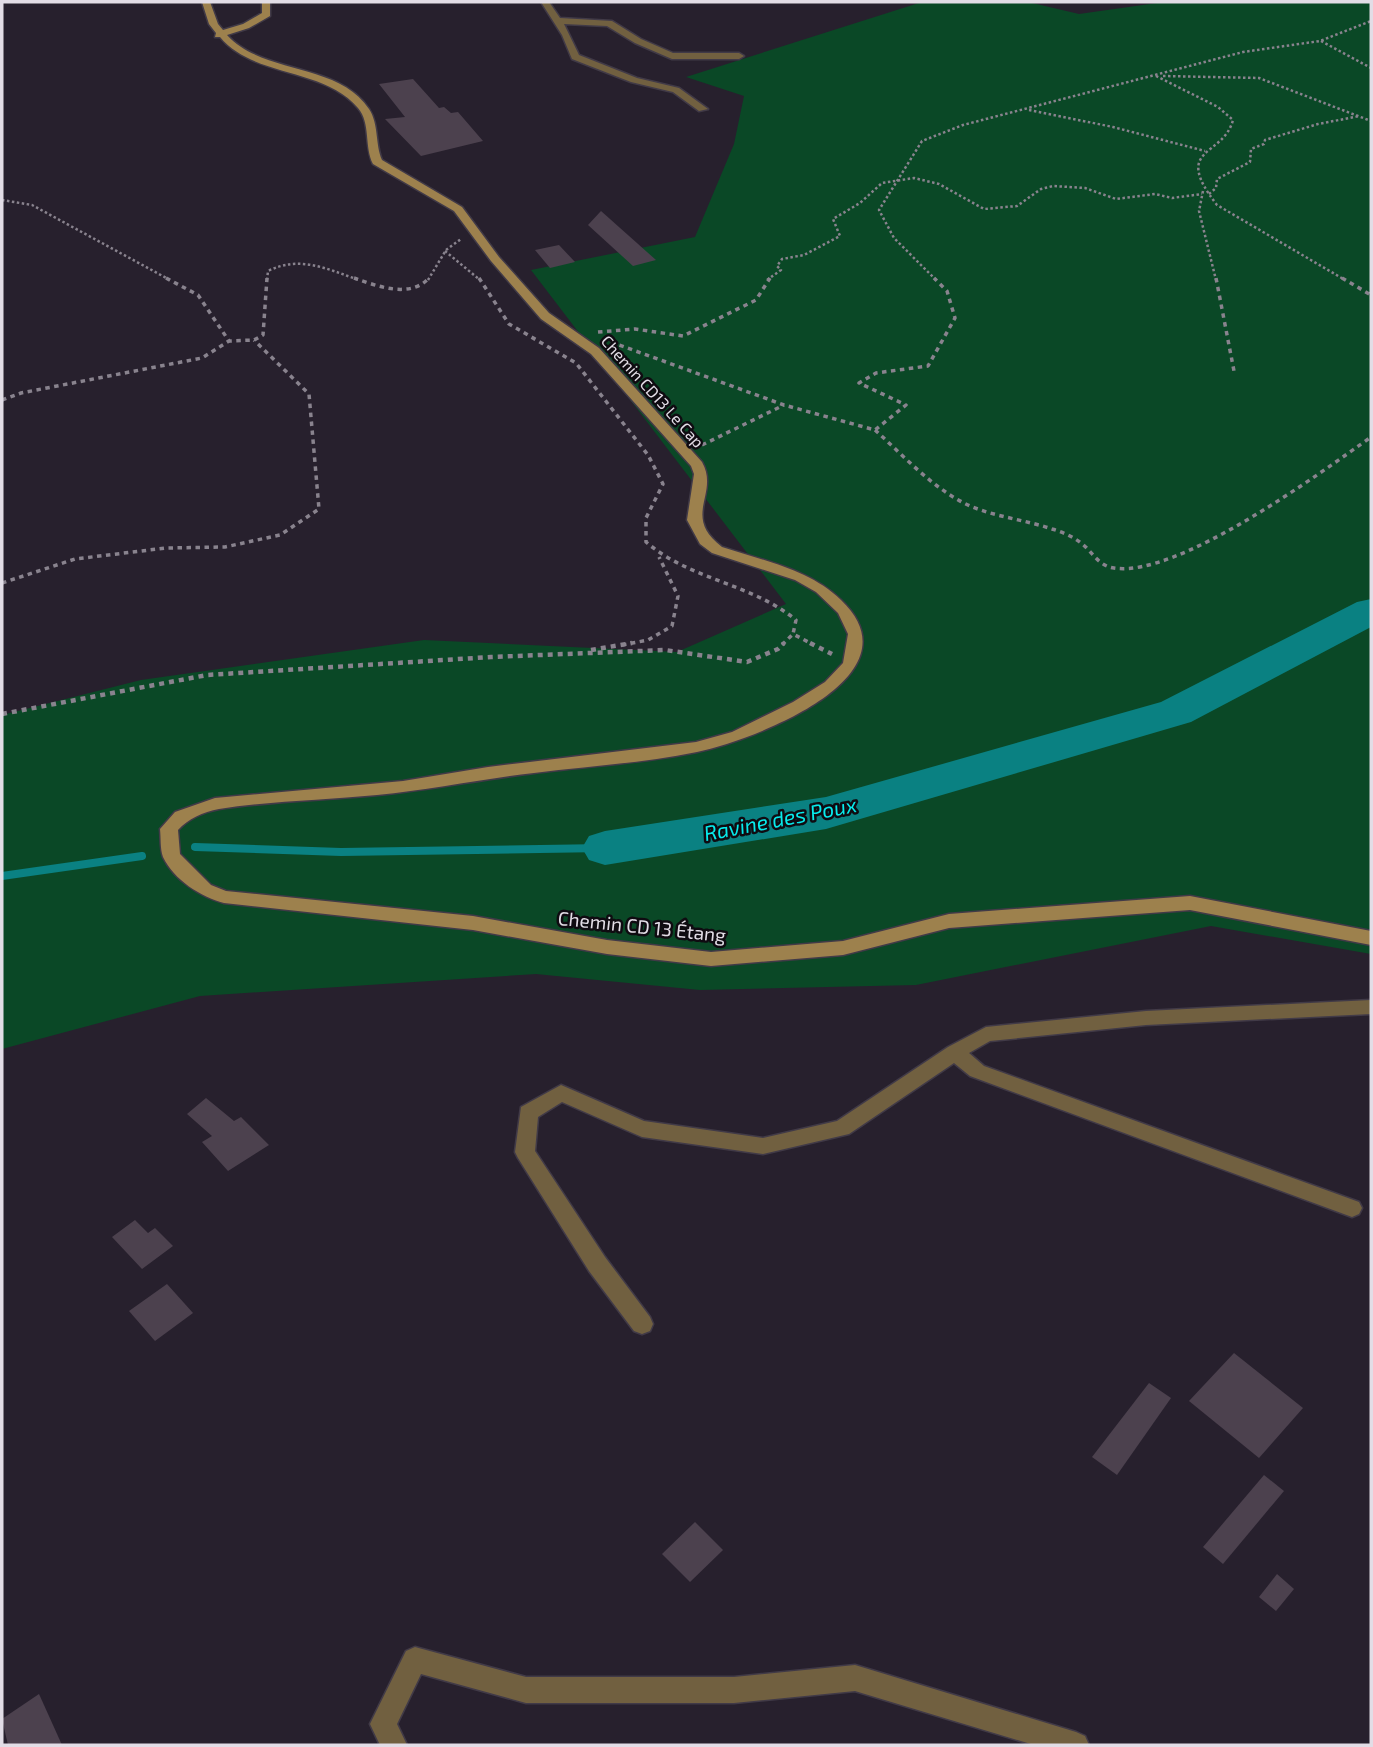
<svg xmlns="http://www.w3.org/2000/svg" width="1373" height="1747" viewBox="0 0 1373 1747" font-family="'Exo 2',sans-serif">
<rect width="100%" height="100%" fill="#27202d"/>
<polygon fill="#0a4826" points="922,2 1028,2 1079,14 1164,2 1371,2 1371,954 1211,926 916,985 700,990 536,974 200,996 2,1049 2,715 141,680 424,640 677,652 786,604 531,270 695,237 734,144 744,96 686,77"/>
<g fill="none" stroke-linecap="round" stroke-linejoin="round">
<g stroke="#0a8182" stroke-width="8">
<polyline points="195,847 341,852 605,848"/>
<polyline points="2,876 142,856"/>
</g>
<polygon fill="#0a8182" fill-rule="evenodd" points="1371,599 1371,627 1191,722 826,829 605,865 589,860 582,848 589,836 605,831 826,797 1161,702 1357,602"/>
</g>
<g fill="#4c414e">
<polygon points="413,79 439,108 444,107 451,113 458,112 483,141 421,156 385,119 405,117 379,84"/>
<polygon points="601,211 656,260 633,266 588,225"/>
<polygon points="559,245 575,262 550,268 535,250"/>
<polygon points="206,1098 234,1121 241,1117 269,1145 228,1171 202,1142 212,1136 187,1114"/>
<polygon points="135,1220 148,1233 155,1228 173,1246 142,1269 112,1237"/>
<polygon points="167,1284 193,1313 155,1341 129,1311"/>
<polygon points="1234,1353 1303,1408 1259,1458 1189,1401"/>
<polygon points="1149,1383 1171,1398 1117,1475 1092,1457"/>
<polygon points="1264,1475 1284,1491 1223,1564 1203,1547"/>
<polygon points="695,1522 723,1550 690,1582 662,1554"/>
<polygon points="1277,1574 1294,1589 1276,1611 1259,1597"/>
<polygon points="39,1694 62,1745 8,1745 2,1719"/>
</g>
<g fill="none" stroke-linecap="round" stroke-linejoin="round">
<g stroke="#413a47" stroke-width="3">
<g id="street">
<polygon points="541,2 549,2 560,18 612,21 641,39 673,53 739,53 744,56 739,59 672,59 635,43 607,26 564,24 579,55 637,78 679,88 708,109 699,111 673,92 631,82 572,59 562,35"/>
<polygon points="1371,1000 1371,1014 1146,1025 990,1041 969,1053 984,1066 1359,1202 1362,1208 1359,1214 1352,1217 970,1076 954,1063 849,1134 763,1154 642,1137 562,1102 538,1117 535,1151 605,1257 650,1317 653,1324 650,1331 642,1334 634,1331 589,1271 518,1158 515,1152 521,1107 561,1085 644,1121 763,1138 837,1121 948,1047 986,1027 1146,1011"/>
<polygon points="415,1647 526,1677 734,1677 855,1665 1076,1732 1085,1736 1089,1745 1034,1745 855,1691 734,1703 526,1703 421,1674 397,1724 407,1745 380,1745 370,1724 406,1651"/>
</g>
</g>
<g stroke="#413a47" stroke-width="3">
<path id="secondary" d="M202,2H210L218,24L223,30L243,24L262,13V2H270V16L249,28L227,35C263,75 338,62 369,109C379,124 375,144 382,160L462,207L499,257L549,313L599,348L702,462C720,494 681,516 722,547C764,561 809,569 841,600C922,677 753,740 697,752C644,763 588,766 534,773C482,779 430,790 377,795C325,800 271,801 219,809C203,812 188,819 178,830L180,854L211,885L226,891L473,916L607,940L711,952L843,941L949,914L1190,896L1371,931V945L1190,910L949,928L843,955L711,966L607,954L473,930L224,903C201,897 174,880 163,857C160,849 161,838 160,829L175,812L215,798L403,781L488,767L696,742L732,732L793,702L825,682L843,663L848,634L838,613L816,592L795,580L712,553L700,544L687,520L694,474L691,466L591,354L541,319L491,261L454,211L373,164C364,147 371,123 358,108C324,67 254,78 220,37H215L216,33L209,24Z"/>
</g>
<g stroke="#89838e" stroke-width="2.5" stroke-dasharray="2.5 2.5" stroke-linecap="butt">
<polyline points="1321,41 1371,68"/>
<path d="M1156,76L1218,107L1233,120C1223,158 1171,146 1217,205L1345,280"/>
<polyline points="1163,76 1259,78 1371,121"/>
<polyline points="1029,110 1113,127 1205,151"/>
<polyline points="1203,191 1199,211 1216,280"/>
<polyline points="1209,194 1216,188 1217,179 1250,162 1251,149 1264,144 1265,140 1318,124 1360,116"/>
<polyline points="2,200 32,205 170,280"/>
<polyline points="445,251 480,280"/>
<path d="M267,280L268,271C300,255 327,269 359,280"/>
<polyline points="428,280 446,250 461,239"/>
<polyline points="767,280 781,270 777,266 782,259 804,255 840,236 833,219 860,203 882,183 914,178 939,184 984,209 1017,206 1041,189 1053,186 1085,188 1116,199 1155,194 1172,198 1202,194"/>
<polyline points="936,280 894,238 879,210 922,141 963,125 1243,52 1320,41 1371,21"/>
</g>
<g stroke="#89838e" stroke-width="3.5" stroke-dasharray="4.5 4.5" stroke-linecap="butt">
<polyline points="166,278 198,295 229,341 254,340 263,335 267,278"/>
<path d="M354,278C377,286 410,299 429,278"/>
<path d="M479,278L509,324L576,363L648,455L663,484L646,518V542C690,580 751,583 796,620L793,634L814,645"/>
<polyline points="1216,278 1234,371"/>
<polyline points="1342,278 1371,295"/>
<polyline points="598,332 635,329 683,336 756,300 770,278"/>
<polyline points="611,342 784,405 875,430 906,405 859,383 876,373 928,366 955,318 947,291 934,278"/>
<polyline points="2,400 21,393 202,358 229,341"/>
<path d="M875,430C905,457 933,489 970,506C996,517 1026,520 1052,529C1062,532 1072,536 1081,543C1092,551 1098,566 1114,568C1177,578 1319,474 1371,437"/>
<polyline points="702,445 784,405"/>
<polyline points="2,583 75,559 166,548 225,547 280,535 319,509 309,394 254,340"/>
<polyline points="622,645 648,640 672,626 678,596 659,557"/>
<polyline points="782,645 793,634"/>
</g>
<g stroke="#89838e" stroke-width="4.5" stroke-dasharray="5 5" stroke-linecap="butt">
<polyline points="810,643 832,654"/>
<polyline points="591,650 632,643"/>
<polyline points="2,714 207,675 491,657 665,650 747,662 778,649 784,643"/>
</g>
<use href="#street" fill="#716040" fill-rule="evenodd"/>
<use href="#secondary" fill="#9d814d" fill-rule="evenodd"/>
</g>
<g text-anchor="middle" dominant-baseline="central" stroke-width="5" stroke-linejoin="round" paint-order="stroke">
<g font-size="16" fill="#e2dde6" stroke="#0f0b11">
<text transform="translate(653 391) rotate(48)">Chemin CD13 Le Cap</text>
</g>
<g font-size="19" fill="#e2dde6" stroke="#0f0b11">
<text transform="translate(642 926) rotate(6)">Chemin CD 13 Étang</text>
</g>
<g font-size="21" font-style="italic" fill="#07ebec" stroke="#0f0b11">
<text transform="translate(780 818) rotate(-11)">Ravine des Poux</text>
</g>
</g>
<rect width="1373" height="1747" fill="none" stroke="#e2dde6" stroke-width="7"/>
</svg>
